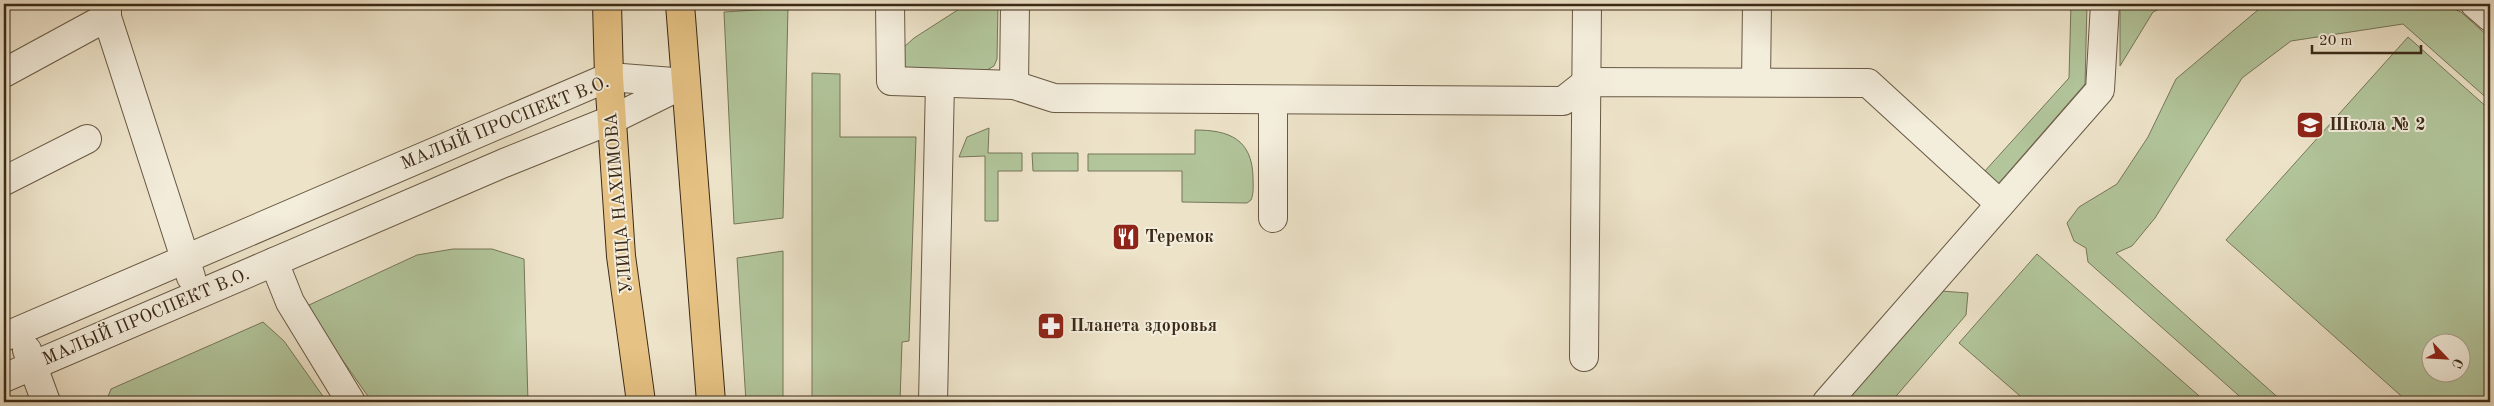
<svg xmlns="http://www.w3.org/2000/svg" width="2494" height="406" viewBox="0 0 2494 406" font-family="'Old Standard TT',serif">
<rect width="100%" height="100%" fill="#ede3c9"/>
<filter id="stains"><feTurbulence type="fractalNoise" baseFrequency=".004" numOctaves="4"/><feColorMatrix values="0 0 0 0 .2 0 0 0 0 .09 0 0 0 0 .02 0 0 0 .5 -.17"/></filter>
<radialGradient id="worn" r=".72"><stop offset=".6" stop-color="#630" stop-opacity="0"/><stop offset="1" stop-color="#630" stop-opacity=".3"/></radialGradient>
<g fill="#b2c59b" stroke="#767759" fill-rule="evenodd">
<polygon points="967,4 998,5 997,59 994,66 987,70 904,69 904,47 914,38"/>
<polygon points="2071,4 2087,4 2085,84 1998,184 1984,172 2069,78"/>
<polygon points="2120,4 2170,4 2153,12 2120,66"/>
<polygon points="2282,4 2442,4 2461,12 2490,38 2490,101 2403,24 2291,41 2242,78 2155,218 2132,246 2116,253 2283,402 2246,402 2088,262 2086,248 2074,241 2067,223 2079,207 2117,184 2148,137 2176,79 2259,9"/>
<polygon points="788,8 783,218 734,224 724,12"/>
<path d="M2408,37L2490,110V402H2408L2226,240ZM2432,344H2462V374H2432Z"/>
<polygon points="812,73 840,74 840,137 916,137 909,341 902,342 900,402 812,402"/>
<polygon points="989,128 988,153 1022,153 1022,171 998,171 998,221 985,221 985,156 959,157 967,137"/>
<path d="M1195,130C1229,130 1252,139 1253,177C1253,185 1254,193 1251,200L1247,203L1182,202V171H1088V154H1195Z"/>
<polygon points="1032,153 1078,153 1078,171 1033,171"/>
<polygon points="453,249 492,249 524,259 528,402 372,402 320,328 309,305 417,255"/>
<polygon points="783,251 783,402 746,402 737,258"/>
<polygon points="2037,254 2206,402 2027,402 1959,343"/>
<polygon points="1941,291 1968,293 1966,315 1891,402 1843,402"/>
<polygon points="263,322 284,341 327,402 106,402 111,389"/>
</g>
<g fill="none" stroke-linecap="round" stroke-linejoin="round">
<g stroke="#685844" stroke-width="30">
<g id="minor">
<polyline points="107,4 107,17 191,277"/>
<polyline points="890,4 891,81 1014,85 1054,98 1563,101 1587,82 1868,83 2000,204"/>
<polyline points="2475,4 2490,17"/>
<polyline points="4,73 107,17"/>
<polyline points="1756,82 1757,4"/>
<polyline points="1014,85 1015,4"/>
<polyline points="4,181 87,139"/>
<polyline points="1273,218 1273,100"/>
<polyline points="274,262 290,302 351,402"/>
<polyline points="4,337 609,77 686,83"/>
<polyline points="27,350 46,402"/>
<polyline points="1584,357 1587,4"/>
<polyline points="4,378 504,163 611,120 686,83"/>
<polyline points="933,402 940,83"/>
<polyline points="1827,402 2100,90 2105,4"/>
</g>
</g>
<g stroke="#3b2917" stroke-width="30">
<g id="major">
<polyline points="607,4 609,77 621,256 641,402"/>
<polyline points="680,4 711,402"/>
</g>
</g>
<use href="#minor" stroke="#f3eddc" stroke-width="28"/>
<use href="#major" stroke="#e6c284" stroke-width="28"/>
</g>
<defs>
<g id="school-square" transform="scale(1.4375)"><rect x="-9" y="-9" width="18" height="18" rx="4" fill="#8f2418" stroke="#f3eddc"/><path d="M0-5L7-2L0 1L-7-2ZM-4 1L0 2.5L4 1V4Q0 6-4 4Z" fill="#fff"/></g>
<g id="restaurant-square" transform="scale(1.4375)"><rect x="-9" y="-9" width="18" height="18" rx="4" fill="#8f2418" stroke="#f3eddc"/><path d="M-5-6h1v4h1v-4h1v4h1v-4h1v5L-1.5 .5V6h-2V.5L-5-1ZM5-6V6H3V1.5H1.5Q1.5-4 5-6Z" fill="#fff"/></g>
<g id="pharmacy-square" transform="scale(1.4375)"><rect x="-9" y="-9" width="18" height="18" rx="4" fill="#8f2418" stroke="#f3eddc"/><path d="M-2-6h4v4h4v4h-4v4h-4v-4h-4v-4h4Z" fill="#fff"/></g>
</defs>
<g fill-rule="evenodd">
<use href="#school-square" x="2310" y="125"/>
<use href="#restaurant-square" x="1126" y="237"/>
<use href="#pharmacy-square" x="1051" y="326"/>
</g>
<g text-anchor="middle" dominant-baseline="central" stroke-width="4" stroke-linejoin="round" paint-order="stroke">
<g font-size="18" fill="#3b2917" stroke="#f3eddc">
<text transform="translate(505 123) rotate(-22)">МАЛЫЙ ПРОСПЕКТ В.О.</text>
<text transform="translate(619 203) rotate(-95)">УЛИЦА НАХИМОВА</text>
<text transform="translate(146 317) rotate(-23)">МАЛЫЙ ПРОСПЕКТ В.О.</text>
</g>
<g font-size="18" font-weight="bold" fill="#3b2917" stroke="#f3eddc" text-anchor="start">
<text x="2329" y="125">Школа № 2</text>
<text x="1145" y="237">Теремок</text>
<text x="1070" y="326">Планета здоровья</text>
</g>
</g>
<rect width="2494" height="406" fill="none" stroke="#ede3c9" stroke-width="20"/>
<rect x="5" y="5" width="2484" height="396" fill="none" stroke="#3b2917" stroke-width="2.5"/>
<rect x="10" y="10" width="2474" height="386" fill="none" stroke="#3b2917"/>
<g transform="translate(2446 358) rotate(115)"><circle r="24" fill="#f3eddc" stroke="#a99f8d"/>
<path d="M0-4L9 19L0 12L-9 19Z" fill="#8f2418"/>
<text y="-8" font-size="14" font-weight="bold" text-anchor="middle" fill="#3b2917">С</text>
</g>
<path d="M2312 45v8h109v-8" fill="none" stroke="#3b2917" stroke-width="2.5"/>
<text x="2319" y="45" font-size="15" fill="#3b2917" stroke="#f3eddc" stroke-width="4" paint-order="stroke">20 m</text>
<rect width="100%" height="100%" filter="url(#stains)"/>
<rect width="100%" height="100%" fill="url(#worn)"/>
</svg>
